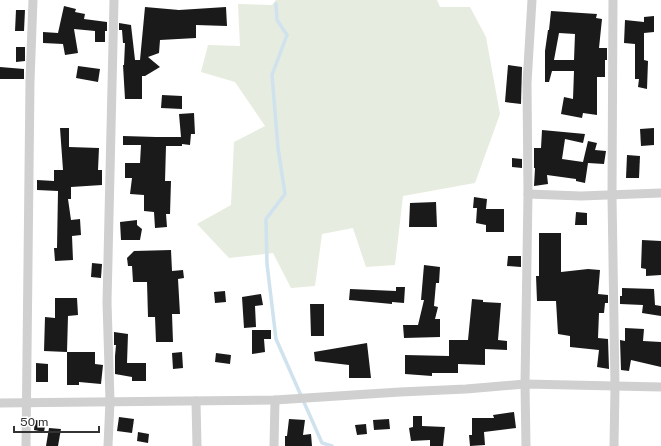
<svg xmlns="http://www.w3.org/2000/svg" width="661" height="446" viewBox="0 0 661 446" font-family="'Public Sans',sans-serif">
<rect width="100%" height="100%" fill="#fff"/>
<polygon fill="#e6ecdf" points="276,0 437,0 440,7 470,7 486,37 500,114 475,183 403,196 395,265 366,267 353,228 322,234 315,286 291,288 273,253 229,258 197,224 231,205 234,142 265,126 235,82 201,72 208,45 240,46 238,4 272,5"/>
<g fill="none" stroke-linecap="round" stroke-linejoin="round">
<polyline stroke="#cfe2ee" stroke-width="3.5" points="276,4 277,20 287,35 272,75 278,148 285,194 266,219 267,264 276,339 322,443 332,446"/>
</g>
<g fill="#1a1a1a" fill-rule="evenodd">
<polygon points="64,6 76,9 75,12 85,14 84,19 107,22 107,31 105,31 105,42 95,42 95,31 74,29 78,53 65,55 63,44 43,43 43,32 58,33"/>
<polygon points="145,7 179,10 226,7 227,26 196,25 196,38 160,40 159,53 148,57 160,67 145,76 142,76 142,99 125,99 123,65 124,65 125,43 123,43 122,30 119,30 119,23 131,25 135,60 140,60"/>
<polygon points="16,10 25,10 24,31 15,31"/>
<path d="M551,11L597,14L596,18L602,19L599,48H607V60H605V77H597V115L583,113L582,118L561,114L564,97L573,99L574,71H552L549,82H545V51L548,30H549ZM559,33L575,34L574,60H554Z"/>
<polygon points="654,16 654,32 644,33 644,60 648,61 647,89 638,87 639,79 635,79 635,44 624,43 625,20 644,22 644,17"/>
<polygon points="16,47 25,47 25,61 16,62"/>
<polygon points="508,65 522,67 521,104 505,102"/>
<polygon points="78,66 100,69 98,82 76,78"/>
<polygon points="0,67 24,69 24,79 0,79"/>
<polygon points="162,95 182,96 182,109 161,108"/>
<polygon points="194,113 195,134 191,134 190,145 182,144 182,146 166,146 165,181 171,181 170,214 166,214 167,227 155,228 154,212 144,211 144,195 130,194 132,178 125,178 125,163 140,163 141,145 123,145 123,136 156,137 181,137 179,114"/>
<polygon points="60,128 69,128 69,147 99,148 98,170 102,170 102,185 71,187 71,199 68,199 71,220 80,219 81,235 72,236 73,260 55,261 54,248 57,248 58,191 37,190 37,180 54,181 54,170 63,170"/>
<polygon points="654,128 654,145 641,146 640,129"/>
<polygon points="542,130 585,134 583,143 565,139 562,159 583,162 588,141 597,143 595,150 606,151 604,164 588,163 585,183 576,181 576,179 547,175 548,184 534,186 535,168 534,168 534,148 541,148"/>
<polygon points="627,155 640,156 639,178 626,178"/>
<polygon points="512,158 522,159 522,168 512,167"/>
<polygon points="474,197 487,199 486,209 504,209 504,232 486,232 486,225 476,223 477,208 473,208"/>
<polygon points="436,202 437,227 409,227 410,203"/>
<polygon points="576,212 587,213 587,225 575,225"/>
<polygon points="137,220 137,225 142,229 140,240 121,240 120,222"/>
<polygon points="539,233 561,233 561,272 588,269 600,270 598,294 608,295 608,303 605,303 604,313 599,313 598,338 608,339 609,369 597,367 599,350 570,347 570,336 558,334 556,301 537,301 536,276 539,276"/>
<polygon points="642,240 661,241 661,275 646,276 646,269 641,268"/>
<polygon points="171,250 172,271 183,270 184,278 178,279 180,314 172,314 173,342 156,342 155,317 148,317 147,282 133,282 132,266 128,266 127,258 134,251"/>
<polygon points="508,256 521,256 521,267 507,266"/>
<polygon points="92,263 102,264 101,278 91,277"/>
<polygon points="424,265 440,267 439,283 436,283 434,306 438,307 435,319 440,319 440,337 404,338 403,325 418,325 424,300 421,300"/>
<polygon points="396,287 405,287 404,303 392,302 392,304 349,300 350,289 396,291"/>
<polygon points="622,288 654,289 655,305 661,306 661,316 642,313 643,305 620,304 620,296 622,296"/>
<polygon points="225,291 226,302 215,303 214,292"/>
<polygon points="261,294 263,305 255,306 256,327 244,328 242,297"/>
<polygon points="55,298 77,298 78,315 68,316 67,352 44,351 45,317 55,318"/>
<polygon points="472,299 483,300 483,302 501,303 498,340 507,341 507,350 485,349 485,365 458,364 458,373 432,373 432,376 405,374 405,355 449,356 449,340 468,340"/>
<polygon points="310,304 324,304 324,336 311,336"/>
<polygon points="625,328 644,329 643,341 661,342 661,367 631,360 629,371 621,370 620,340 625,341"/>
<polygon points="252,330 271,330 271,339 264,339 265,352 252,354"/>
<polygon points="114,332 128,334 127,363 146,363 146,381 132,381 132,377 115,374 115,356 116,345 114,345"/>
<polygon points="367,343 371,378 349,378 349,365 315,361 314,352"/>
<polygon points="67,352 95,352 95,364 103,365 101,384 79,382 79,385 67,385"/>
<polygon points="182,352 183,368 173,369 172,353"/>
<polygon points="216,353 231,355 230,364 215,362"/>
<polygon points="36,363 48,364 48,382 36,382"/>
<polygon points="514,412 516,428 484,432 485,445 470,446 469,435 472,435 472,418 494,418 493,415"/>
<polygon points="413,416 422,416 422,426 445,427 443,446 430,446 430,440 411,441 409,428 413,427"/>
<polygon points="119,417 134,419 132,433 117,431"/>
<polygon points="289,419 305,420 303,435 311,434 312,446 285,446 285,436 287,436"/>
<polygon points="389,419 390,429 374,430 373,420"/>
<polygon points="35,420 46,421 44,432 34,430"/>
<polygon points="366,424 367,434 357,435 355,425"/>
<polygon points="49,428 61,429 58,446 46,446"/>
<polygon points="138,432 149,434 148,443 137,441"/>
</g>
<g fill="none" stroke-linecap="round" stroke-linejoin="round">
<g stroke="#d0d0d0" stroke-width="9">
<polyline points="613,0 612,196 615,387 614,446"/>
<polyline points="528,194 581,196 661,193"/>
<polyline points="196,401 197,446"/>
<polyline points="0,403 275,400 400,392 466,389 525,384 661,387"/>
<polyline points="26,446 30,81 33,0"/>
<polyline points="108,446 110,401 107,302 114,0"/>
<polyline points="274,446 275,400"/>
<polyline points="526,446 525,384 528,194 527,83 532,0"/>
</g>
</g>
<path d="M14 426v6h85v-6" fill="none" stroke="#333333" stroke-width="2"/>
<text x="20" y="426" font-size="12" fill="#333333" stroke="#ffffff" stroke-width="3" paint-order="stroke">50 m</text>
</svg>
